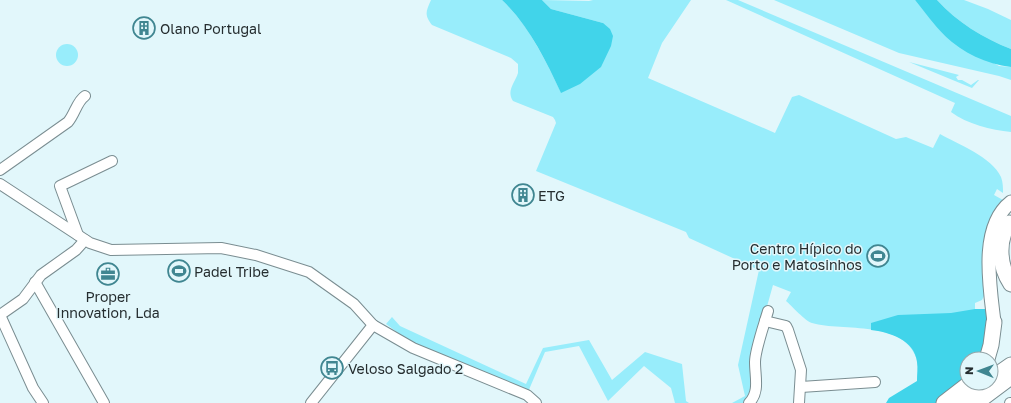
<svg xmlns="http://www.w3.org/2000/svg" width="1011" height="403" viewBox="0 0 1011 403" font-family="'Golos Text',sans-serif">
<rect width="100%" height="100%" fill="#e2f7fb"/>
<g fill="#98edfb">
<path d="M431,0H502C529,25 545,60 561,92L603,23L551,9L542,0L589,1L593,0H691L662,43L648,78L775,133L792,97L799,95L896,139L906,137L933,148L940,134C958,144 992,157 1001,177C1003,182 1003,188 1003,193L997,189L994,195L1003,200L996,211L985,294L982,300L975,303V309H986L967,359L936,403L917,381C917,375 919,366 917,360C905,319 843,332 812,323C805,321 792,306 786,301L791,292L773,285L752,360L754,391L745,403H732L745,396L738,365L759,270L689,238L686,232L536,171L556,123L555,120L553,117L513,101C506,91 515,83 518,73C518,70 518,67 518,64L511,58L432,25C424,15 426,11 431,0Z"/>
<path d="M726,0H738L1011,116V132C991,130 967,124 951,112L955,103Z"/>
<polygon points="774,0 915,0 945,36 999,66 1011,67 1011,80 999,76 899,53"/>
<path d="M937,0H964L988,9L1011,20V49C983,38 957,22 937,0Z"/>
<circle cx="67" cy="55" r="11"/>
<polygon points="909,62 959,75 956,77 958,80 962,80 971,85 978,80 979,80 972,88"/>
<polygon points="392,317 400,326 526,384 543,348 589,340 612,380 645,352 682,364 686,401 689,403 675,403 671,388 644,366 608,401 579,346 545,352 528,392 413,344 386,324"/>
</g>
<g fill="#41d4ea">
<path d="M502,0H542L551,9L603,23L610,29L613,36L611,46L601,67L580,84L561,93C545,59 529,26 502,0Z"/>
<path d="M975,309H986L987,338L981,359H967V379L936,403H886L889,398L917,381C917,375 918,368 917,362C915,340 889,332 871,330V323L898,315L951,313Z"/>
</g>
<path fill="#42d5eb" d="M915,0H937C957,22 983,38 1011,49V67C986,64 963,53 945,36C934,25 925,12 915,0Z"/>
<g fill="none" stroke-linecap="round" stroke-linejoin="round">
<g stroke="#7a8d91" stroke-width="12">
<g id="minor">
<path d="M0,170L68,122C75,114 77,101 85,96"/>
<polyline points="0,184 90,243 111,250 221,248 256,255 309,272 354,304 373,325 413,348 527,395 536,403"/>
<polyline points="78,235 60,186 112,161"/>
<polyline points="35,282 104,403"/>
<polyline points="0,315 23,299 41,275 76,250 85,240"/>
<polyline points="0,315 33,388 43,403"/>
<polyline points="765,321 786,326 788,330 801,370 799,403"/>
<polyline points="801,387 875,382"/>
<polyline points="311,403 373,325"/>
<path d="M749,403C760,392 755,377 755,362C755,350 764,325 768,311"/>
<polyline points="1010,403 1011,403"/>
</g>
</g>
<g stroke="#7a8d91" stroke-width="15">
<path id="major" d="M994,322C990,287 979,227 1011,202"/>
</g>
<g stroke="#7a8d91" stroke-width="17">
<g id="highway">
<path d="M1009,223C997,241 999,266 1011,284"/>
<polyline points="987,359 991,345 994,322"/>
<polyline points="991,379 1011,365"/>
<polyline points="944,403 966,386"/>
<polyline points="959,403 984,385"/>
<polyline points="976,403 1011,377"/>
</g>
</g>
<use href="#minor" stroke="#fff" stroke-width="10"/>
<use href="#major" stroke="#fff" stroke-width="13"/>
<use href="#highway" stroke="#fff" stroke-width="15"/>
</g>
<defs>
<g id="building-ring" transform="scale(1.15)"><circle r="9.5" fill="#e2f7fb" stroke="#408691" stroke-width="1.5"/><path d="M-4-6H4V6H1V3H-1V6H-4ZM-2.5-4.3h1.7v1.8h-1.7ZM.8-4.3h1.7v1.8H.8ZM-2.5-1h1.7V.8h-1.7ZM.8-1h1.7V.8H.8Z" fill="#408691"/></g>
<g id="stadium-ring" transform="scale(1.15)"><circle r="9.5" fill="#e2f7fb" stroke="#408691" stroke-width="1.5"/><path d="M0-5a6.5 5 0 1 0 0 10a6.5 5 0 1 0 0-10ZM-3.5-1.8h7v3.6h-7Z" fill="#408691"/></g>
<g id="office-ring" transform="scale(1.15)"><circle r="9.5" fill="#e2f7fb" stroke="#408691" stroke-width="1.5"/><path d="M-6-3h4V-5.5h4V-3h4V5H-6ZM-1-4.5V-3h2v-1.5ZM-6 0V1H6V0Z" fill="#408691"/></g>
<g id="bus-ring" transform="scale(1.15)"><circle r="9.5" fill="#e2f7fb" stroke="#408691" stroke-width="1.5"/><path d="M-5-6H5V4H4V6H2V4H-2V6H-4V4H-5ZM-3.5-4V0h7V-4ZM-3.5 1.2v1.5H-2V1.2ZM2 1.2v1.5H3.5V1.2Z" fill="#408691"/></g>
</defs>
<g fill-rule="evenodd">
<use href="#building-ring" x="144" y="28"/>
<use href="#building-ring" x="523" y="195"/>
<use href="#stadium-ring" x="878" y="256"/>
<use href="#stadium-ring" x="179" y="271"/>
<use href="#office-ring" x="108" y="274"/>
<use href="#bus-ring" x="332" y="368"/>
</g>
<g text-anchor="middle" dominant-baseline="central" stroke-width="3" stroke-linejoin="round" paint-order="stroke">
<g font-size="14" fill="#252d2f" stroke="#e2f7fb" text-anchor="start">
<text x="160" y="28">Olano Portugal</text>
<text x="538" y="195">ETG</text>
<text x="862" y="248" text-anchor="end">Centro Hípico do<tspan x="862" dy="16">Porto e Matosinhos</tspan></text>
<text x="194" y="271">Padel Tribe</text>
<text x="108" y="296" text-anchor="middle">Proper<tspan x="108" dy="16">Innovation, Lda</tspan></text>
<text x="348" y="368">Veloso Salgado 2</text>
</g>
</g>
<g transform="translate(979 371) rotate(271)"><circle r="19" fill="#e2f7fb" stroke="#96a6a9"/>
<path d="M0-3L7 15L0 10L-7 15Z" fill="#408691"/>
<text y="-6" font-size="11" font-weight="bold" text-anchor="middle" fill="#252d2f">N</text>
</g>
</svg>
